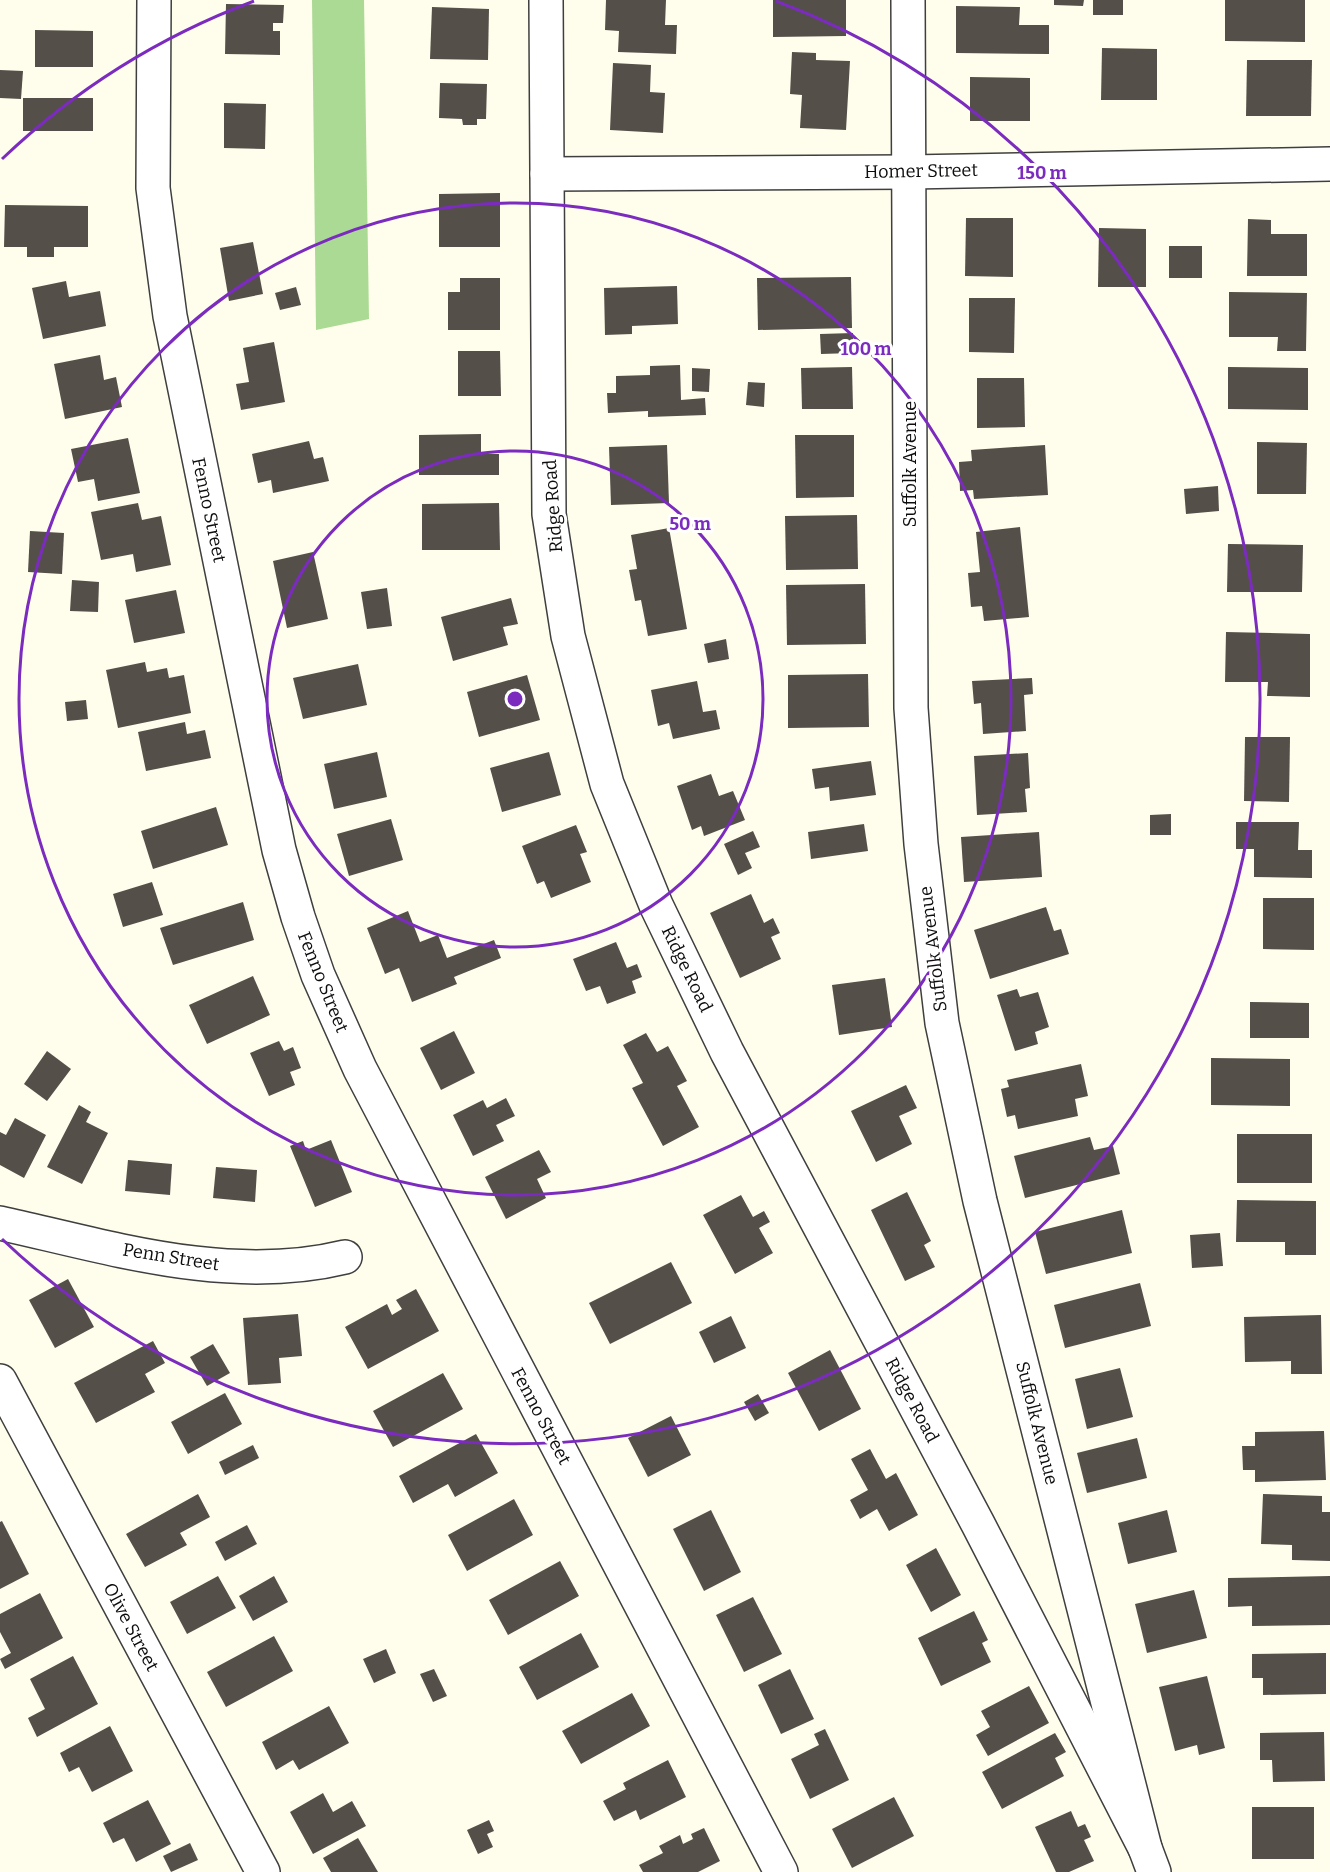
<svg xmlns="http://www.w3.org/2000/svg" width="1330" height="1872" viewBox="0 0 1330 1872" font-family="Bitter,serif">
<rect width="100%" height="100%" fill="#fffeec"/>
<polygon fill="#abda94" points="312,0 364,0 369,319 316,330"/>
<g fill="#554f49">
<polygon points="606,0 666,0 665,25 677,25 676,54 618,52 619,31 605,30"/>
<polygon points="773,0 846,0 846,36 773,37"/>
<polygon points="1054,0 1084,0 1083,6 1054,5"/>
<rect x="1093" y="0" width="30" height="15"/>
<polygon points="1225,0 1305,0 1305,42 1225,41"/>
<polygon points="226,4 284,5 283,23 273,23 273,31 280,31 280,55 225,54"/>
<polygon points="956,6 1020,7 1019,25 1049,25 1049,54 956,53"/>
<polygon points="432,7 489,9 488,60 430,59"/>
<polygon points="35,30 93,31 93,67 35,67"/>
<polygon points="1102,48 1157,49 1157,100 1101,100"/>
<polygon points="792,52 816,53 816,60 850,61 846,130 800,128 802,95 790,94"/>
<polygon points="1247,60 1312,60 1311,116 1246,116"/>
<polygon points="613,63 651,65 650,92 665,93 663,133 610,130"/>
<polygon points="0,70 23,71 21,99 0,98"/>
<polygon points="970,77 1030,78 1030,121 970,121"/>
<polygon points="440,83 487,84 486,119 477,119 477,125 463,125 462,119 439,118"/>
<rect x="23" y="98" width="70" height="33"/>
<polygon points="224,103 266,104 265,149 224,148"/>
<polygon points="500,193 500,247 439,247 439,194"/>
<polygon points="5,205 88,206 88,247 54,247 54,257 27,257 27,247 4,247"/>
<polygon points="966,218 1013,218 1013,277 965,276"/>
<polygon points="1248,219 1271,220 1271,234 1307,234 1307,276 1247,276"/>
<polygon points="1099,228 1146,229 1146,287 1098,287"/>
<polygon points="253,242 263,294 229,301 220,248"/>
<rect x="1169" y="246" width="33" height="32"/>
<polygon points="851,277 852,328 758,330 757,278"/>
<polygon points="460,278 500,278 500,330 448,330 448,292 460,292"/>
<polygon points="66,281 69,297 100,291 106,326 43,339 32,288"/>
<polygon points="677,286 678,324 632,326 632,334 605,335 604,288"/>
<polygon points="296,287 301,305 280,310 275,293"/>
<polygon points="1229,292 1307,293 1306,351 1277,351 1278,337 1229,337"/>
<polygon points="969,298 1015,298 1014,353 969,352"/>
<polygon points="853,333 853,353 821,354 820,334"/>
<polygon points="274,342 285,402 241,410 236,384 249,382 243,348"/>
<polygon points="458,351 500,351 501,396 458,396"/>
<polygon points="100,355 104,380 116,377 122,407 65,419 54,364"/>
<polygon points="680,365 681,400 705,398 706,415 648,417 648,411 608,413 607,393 616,393 616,376 650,375 650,366"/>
<polygon points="852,367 853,409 802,409 801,368"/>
<polygon points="1228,367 1308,368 1308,410 1228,409"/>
<polygon points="692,368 710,369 709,392 692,391"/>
<polygon points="977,378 1024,378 1025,427 977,428"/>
<polygon points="748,382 765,383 764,407 746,405"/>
<polygon points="481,434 481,454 499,454 499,475 419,475 419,435"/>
<polygon points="795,435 854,435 854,497 796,498"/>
<polygon points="128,438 140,493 98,501 94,479 78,482 71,449"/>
<polygon points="309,441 314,459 323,457 329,481 273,493 271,480 258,483 252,454"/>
<polygon points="1257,442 1307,443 1306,494 1257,494"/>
<polygon points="667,445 669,503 611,505 609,447"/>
<polygon points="1045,445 1048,495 974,499 973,490 960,491 959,462 972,461 971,450"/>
<polygon points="1218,486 1219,511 1186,514 1184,489"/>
<polygon points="138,503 142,520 161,516 171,565 136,572 133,554 101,560 91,512"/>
<polygon points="499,503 500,550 422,550 422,504"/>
<polygon points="857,515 858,569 786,570 785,516"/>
<polygon points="1020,527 1029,617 984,621 982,606 971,607 968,573 980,572 976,532"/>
<polygon points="669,528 687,629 648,636 641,600 635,601 629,570 637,569 631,535"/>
<polygon points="30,531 64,533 62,574 28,572"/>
<polygon points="1228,544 1303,545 1302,592 1227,592"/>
<polygon points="313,552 328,619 287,628 273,561"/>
<polygon points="72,580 99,582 98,612 70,611"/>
<polygon points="865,584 866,644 787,645 786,585"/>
<polygon points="387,588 392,626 367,629 361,592"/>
<polygon points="176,590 185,633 134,643 125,600"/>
<polygon points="511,598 518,624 503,627 508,645 453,661 441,617"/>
<polygon points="1226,632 1310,634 1310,697 1267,696 1268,682 1225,682"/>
<polygon points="726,639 729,659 708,663 704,644"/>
<polygon points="145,662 147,672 167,668 169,678 184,675 191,713 118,728 106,670"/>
<polygon points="358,664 367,705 303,719 293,678"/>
<polygon points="868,674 869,727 788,728 788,675"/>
<polygon points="527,675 540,720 479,737 467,692"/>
<polygon points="1032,678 1033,694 1024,695 1026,731 983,734 981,703 974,704 972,681"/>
<polygon points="697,681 703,712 716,710 720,729 673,739 669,723 658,726 651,690"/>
<polygon points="86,700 88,719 67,721 65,702"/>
<polygon points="185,722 187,734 205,730 211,758 146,771 138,732"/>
<polygon points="1245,737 1290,737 1289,802 1244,801"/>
<polygon points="377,752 387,797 334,809 324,764"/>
<polygon points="549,752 561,795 502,812 490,768"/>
<polygon points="1028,753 1030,788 1025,789 1027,812 977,815 974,756"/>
<polygon points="871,761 876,795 830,801 829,787 815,789 812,769"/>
<polygon points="711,774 719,796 733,791 745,820 704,836 701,826 692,830 677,786"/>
<polygon points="216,807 228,845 153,869 141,831"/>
<polygon points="1171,814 1171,835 1150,835 1150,815"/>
<polygon points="391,819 403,860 349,876 337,834"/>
<polygon points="1236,822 1299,822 1298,850 1312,850 1312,878 1254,877 1254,849 1236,849"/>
<polygon points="864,824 868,851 811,859 808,832"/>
<polygon points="576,825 587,852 580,854 591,882 551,898 544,881 537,884 522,846"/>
<polygon points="753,831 760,847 745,853 752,868 738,875 724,844"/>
<polygon points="1039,832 1042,877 964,882 961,837"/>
<polygon points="152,882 163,915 123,927 113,894"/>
<polygon points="751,894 764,923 773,918 780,933 771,937 781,959 740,978 710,913"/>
<polygon points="1263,898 1314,898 1314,950 1263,949"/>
<polygon points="243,902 254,940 173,965 160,928"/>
<polygon points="1046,907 1054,931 1061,929 1069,954 990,979 974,930"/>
<polygon points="408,911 420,942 438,935 447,958 494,940 501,958 454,977 457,984 412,1002 399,968 385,974 367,928"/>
<polygon points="616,942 627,968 637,964 642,977 632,981 636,993 607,1004 600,986 586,991 573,959"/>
<polygon points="253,976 270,1015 207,1044 189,1005"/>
<polygon points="885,978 892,1027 839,1035 832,985"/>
<polygon points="1017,989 1020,997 1038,992 1049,1027 1035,1032 1038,1044 1015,1051 997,995"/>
<polygon points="1250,1002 1309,1003 1309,1038 1250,1038"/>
<polygon points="454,1031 475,1073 441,1090 420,1048"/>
<polygon points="646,1033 657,1052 668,1046 687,1081 677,1086 699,1127 663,1146 632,1088 643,1083 623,1045"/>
<polygon points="279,1041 284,1051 293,1047 301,1068 290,1072 295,1085 269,1096 250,1053"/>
<polygon points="47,1051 71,1069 47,1101 24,1084"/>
<polygon points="1211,1058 1290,1059 1290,1106 1211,1105"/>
<polygon points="1081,1064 1088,1096 1075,1099 1078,1116 1018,1129 1015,1115 1007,1117 1001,1089 1009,1087 1007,1080"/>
<polygon points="906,1085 917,1108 899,1116 912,1144 876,1162 851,1111"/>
<polygon points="506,1098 515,1116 496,1125 504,1141 473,1156 453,1115 483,1100 487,1108"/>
<polygon points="79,1105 91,1112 86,1122 108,1133 82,1184 47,1167"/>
<polygon points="15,1118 46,1135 24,1178 0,1165 0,1132 6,1135"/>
<rect x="1237" y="1134" width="75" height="49"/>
<polygon points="1090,1137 1094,1150 1113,1146 1120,1174 1025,1198 1014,1156"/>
<polygon points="331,1140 352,1192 315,1207 290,1146 303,1141 306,1150"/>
<polygon points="539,1150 551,1172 537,1179 546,1198 506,1219 485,1177"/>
<polygon points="128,1160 172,1164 170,1195 125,1191"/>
<polygon points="216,1167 257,1170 255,1202 213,1198"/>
<polygon points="907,1192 931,1241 924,1245 935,1267 905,1281 871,1210"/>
<polygon points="741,1195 753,1217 764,1211 770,1222 759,1228 773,1253 735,1274 703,1215"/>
<polygon points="1237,1200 1316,1201 1316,1255 1285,1255 1285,1242 1236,1242"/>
<polygon points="1122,1210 1132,1253 1046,1274 1035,1232"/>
<polygon points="1220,1233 1223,1266 1192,1268 1190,1235"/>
<polygon points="671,1262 692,1303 610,1344 589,1303"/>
<polygon points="68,1279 94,1327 55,1348 29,1300"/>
<polygon points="1140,1283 1151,1326 1065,1348 1054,1305"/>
<polygon points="416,1289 439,1331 368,1369 345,1327 387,1304 392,1315 402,1309 396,1300"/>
<polygon points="298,1314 302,1356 279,1358 281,1383 248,1385 243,1318"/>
<polygon points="1321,1315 1322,1374 1291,1374 1291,1361 1245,1362 1244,1317"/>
<polygon points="731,1316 746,1348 714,1363 699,1332"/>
<polygon points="153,1341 165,1363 145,1374 155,1392 96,1423 74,1383"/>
<polygon points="213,1344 230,1373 207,1386 190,1357"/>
<polygon points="830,1350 861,1409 819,1431 788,1373"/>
<polygon points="1120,1368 1133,1417 1087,1429 1075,1379"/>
<polygon points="443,1373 463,1409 393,1447 373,1411"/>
<polygon points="225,1393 242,1424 188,1454 171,1422"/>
<polygon points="758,1394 769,1413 755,1421 744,1402"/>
<polygon points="671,1416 691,1455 648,1477 628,1438"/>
<polygon points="1324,1431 1326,1480 1255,1482 1255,1470 1243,1470 1242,1446 1255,1446 1255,1432"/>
<polygon points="476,1434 498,1473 455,1497 448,1484 413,1503 399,1476"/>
<polygon points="1137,1438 1147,1478 1087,1493 1077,1453"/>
<polygon points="253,1445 259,1458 225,1475 219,1462"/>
<polygon points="870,1449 886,1479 896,1473 918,1515 889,1531 877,1509 860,1519 850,1500 868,1490 851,1459"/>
<polygon points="198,1494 210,1517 180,1533 187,1545 145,1567 126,1534"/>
<polygon points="1263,1494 1322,1496 1322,1512 1330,1512 1330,1561 1292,1560 1292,1545 1261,1544"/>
<polygon points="514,1499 533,1535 467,1571 448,1535"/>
<polygon points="711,1510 741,1572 704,1591 673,1529"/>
<polygon points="1167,1510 1177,1552 1128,1564 1118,1523"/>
<polygon points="2,1521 29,1574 0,1589 0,1522"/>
<polygon points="247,1525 257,1544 225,1561 215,1542"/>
<polygon points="936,1548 961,1595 931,1612 906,1565"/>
<polygon points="560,1561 579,1596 508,1635 489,1600"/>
<polygon points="218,1576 236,1608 187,1634 170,1602"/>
<polygon points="274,1576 288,1602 253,1621 239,1596"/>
<polygon points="1330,1576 1330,1625 1252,1626 1252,1606 1228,1607 1228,1578"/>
<polygon points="1194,1590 1207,1638 1147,1653 1135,1604"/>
<polygon points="40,1593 63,1638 5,1669 0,1659 11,1653 0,1632 0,1614"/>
<polygon points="753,1597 782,1654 744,1672 716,1615"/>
<polygon points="974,1611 988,1640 982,1643 991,1662 941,1686 918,1638"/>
<polygon points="581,1633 599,1667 537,1700 519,1667"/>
<polygon points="274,1636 293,1671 226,1707 207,1672"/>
<polygon points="386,1649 396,1673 374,1683 363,1659"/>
<polygon points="1326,1653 1326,1694 1263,1695 1263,1678 1252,1678 1252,1654"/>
<polygon points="73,1656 98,1704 37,1737 28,1718 45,1709 30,1679"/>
<polygon points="434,1669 447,1696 433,1702 420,1674"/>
<polygon points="790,1669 814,1719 781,1734 758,1685"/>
<polygon points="1207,1676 1225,1748 1199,1755 1197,1745 1175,1751 1159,1687"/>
<polygon points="1029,1686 1049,1723 988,1756 976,1735 990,1727 981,1711"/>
<polygon points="632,1693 650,1726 581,1764 562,1731"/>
<polygon points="329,1706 349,1743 299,1770 293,1760 276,1770 262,1742"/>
<polygon points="110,1726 133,1771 92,1792 79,1767 69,1772 60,1753"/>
<polygon points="825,1729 849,1780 810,1799 791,1759 819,1745 814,1734"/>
<polygon points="1324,1732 1325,1781 1273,1782 1272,1760 1260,1760 1260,1733"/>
<polygon points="1055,1733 1066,1752 1055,1758 1064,1776 1002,1809 982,1772"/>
<polygon points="668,1760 686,1797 640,1820 636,1810 614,1821 603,1801 626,1789 623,1783"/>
<polygon points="323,1793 333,1812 352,1801 366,1826 313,1854 290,1812"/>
<polygon points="894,1797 914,1836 852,1868 832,1829"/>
<polygon points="148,1800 171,1844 136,1862 124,1838 113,1843 103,1823"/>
<rect x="1252" y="1807" width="62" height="52"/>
<polygon points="1071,1811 1078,1827 1085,1824 1091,1837 1084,1840 1094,1861 1069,1872 1056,1872 1035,1827"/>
<polygon points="489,1820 494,1831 487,1834 493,1847 478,1854 467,1830"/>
<polygon points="704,1828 720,1861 698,1872 643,1872 639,1865 663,1853 659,1846 680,1835 683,1844 693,1839 691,1834"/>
<polygon points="358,1838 378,1872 331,1872 323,1858"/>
<polygon points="190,1843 198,1860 171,1872 163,1856"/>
</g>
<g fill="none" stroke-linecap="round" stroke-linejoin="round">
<g stroke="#3f3f3f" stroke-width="36">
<g id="minor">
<polyline points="154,0 153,188 170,316 279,850 298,917 318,975 360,1069 781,1872"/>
<polyline points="546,0 549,514 568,636 607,784 656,905 727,1052 978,1524 1145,1848"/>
<polyline points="908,0 911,708 921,844 942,1023 980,1201 1145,1848 1154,1872"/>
<polyline points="547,174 910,172 1330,164"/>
<path d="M0,1223C112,1248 230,1285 345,1257"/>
<polyline points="0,1381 263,1872"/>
</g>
</g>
<use href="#minor" stroke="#fff" stroke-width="33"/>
</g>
<g fill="none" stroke="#7b2cbf" stroke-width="3">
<circle cx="515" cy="699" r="248"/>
<circle cx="515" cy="699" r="496"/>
<path d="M2 159A745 745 0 0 1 254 1M776 1A745 745 0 1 1 2 1239"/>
</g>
<g text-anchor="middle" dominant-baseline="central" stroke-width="6" stroke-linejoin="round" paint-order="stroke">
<g font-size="18" fill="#0c0c0c" stroke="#fff">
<text transform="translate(921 171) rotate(-1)">Homer Street</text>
<text transform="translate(910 464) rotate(-90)">Suffolk Avenue</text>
<text transform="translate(553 506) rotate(-94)">Ridge Road</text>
<text transform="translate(209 510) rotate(78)">Fenno Street</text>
<text transform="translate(933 949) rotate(-97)">Suffolk Avenue</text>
<text transform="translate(687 969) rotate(64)">Ridge Road</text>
<text transform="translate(323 982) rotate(68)">Fenno Street</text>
<text transform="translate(171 1257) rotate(9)">Penn Street</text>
<text transform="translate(912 1400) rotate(62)">Ridge Road</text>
<text transform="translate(541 1416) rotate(62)">Fenno Street</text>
<text transform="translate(1037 1423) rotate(76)">Suffolk Avenue</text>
<text transform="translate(131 1627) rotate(62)">Olive Street</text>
</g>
</g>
<circle cx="515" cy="699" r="9" fill="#7b2cbf" stroke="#fff" stroke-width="3"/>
<g font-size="18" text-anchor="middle" font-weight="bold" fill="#7b2cbf" stroke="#fff" stroke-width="6" stroke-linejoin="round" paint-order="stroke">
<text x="1042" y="179">150 m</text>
<text x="866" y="355">100 m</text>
<text x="690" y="530">50 m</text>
</g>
</svg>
